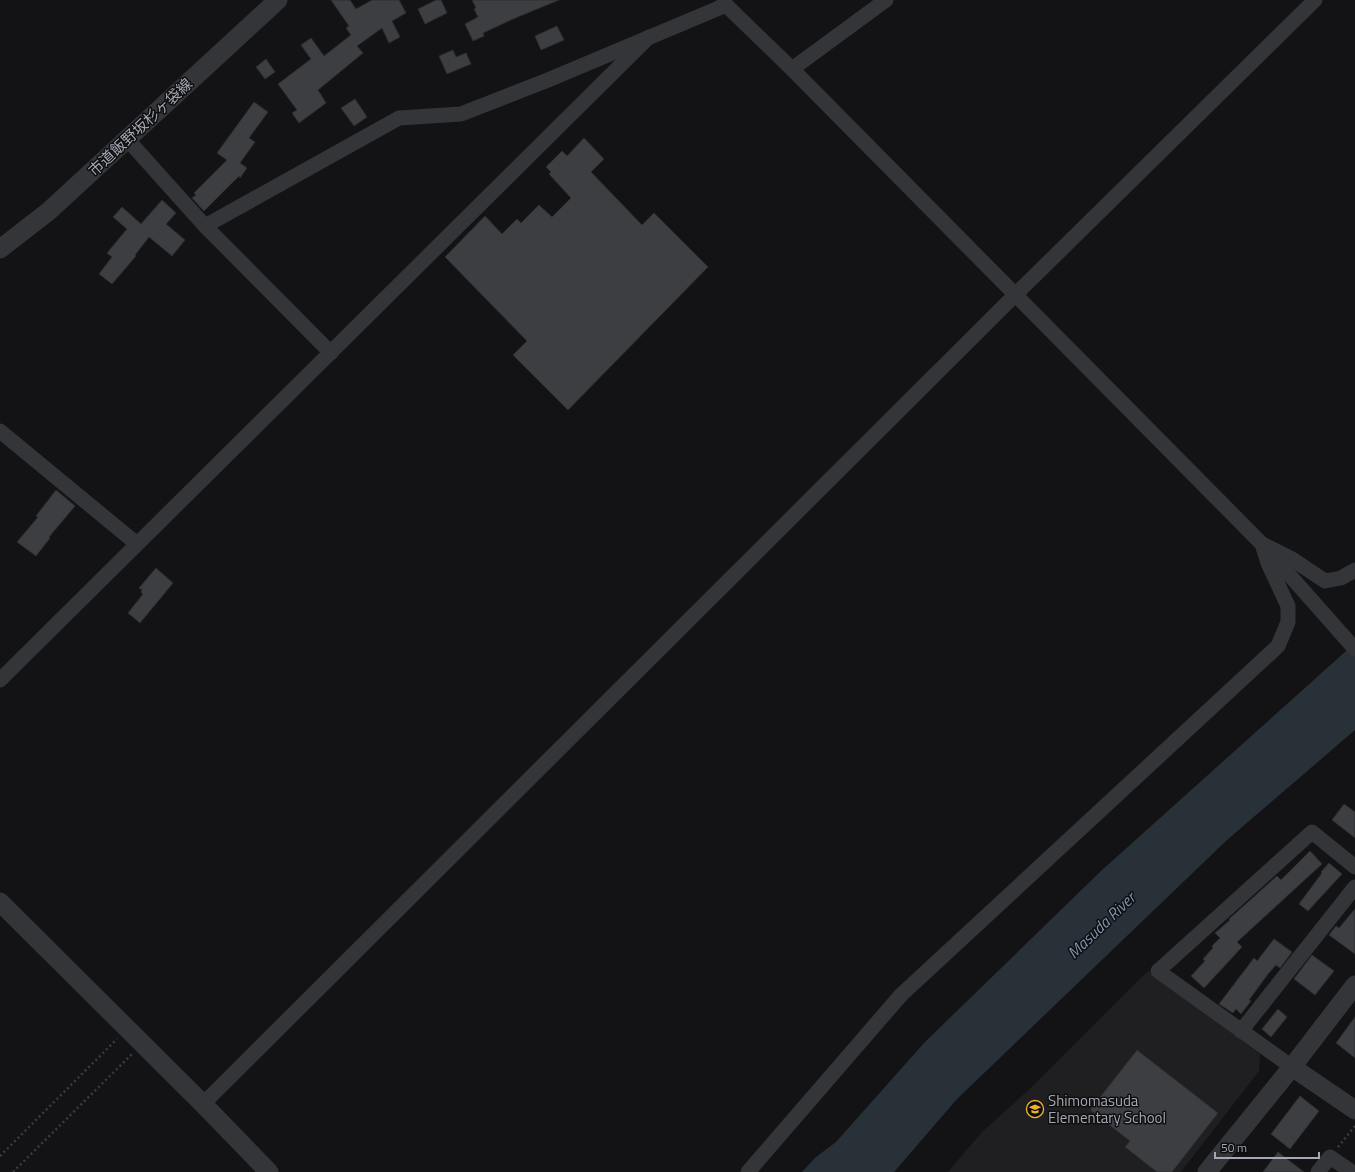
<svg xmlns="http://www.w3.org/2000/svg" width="1355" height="1172" viewBox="0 0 1355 1172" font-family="'Titillium Web','Noto Sans JP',sans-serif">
<rect width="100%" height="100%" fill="#131315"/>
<polygon fill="#1f1f21" points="1148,971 1260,1054 1259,1071 1181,1172 948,1172 982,1132 1033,1086"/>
<polygon fill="#293138" points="1355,643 1355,730 1227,840 957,1099 894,1172 802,1172 816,1157 836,1142 925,1042 1101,871"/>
<g fill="#3d3e42" stroke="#2d2d31">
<polygon points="331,0 350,0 356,9 372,0 399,0 406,13 392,21 400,37 389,43 382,28 357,46 363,53 318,90 326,103 299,123 292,113 297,110 278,84 311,59 301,45 311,38 324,56 351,35 346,28 349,26"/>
<polygon points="436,0 441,0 447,13 425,24 418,9"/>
<polygon points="472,0 559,0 513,19 483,33 484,36 473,41 465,24 478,17 474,9 476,8"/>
<polygon points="557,26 564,40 541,50 535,36"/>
<polygon points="453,50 456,57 466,53 471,64 447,74 439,56"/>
<polygon points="266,59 275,72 265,79 256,67"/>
<polygon points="355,99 367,117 354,126 341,108"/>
<polygon points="254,102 268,112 249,138 255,142 240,163 247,168 240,178 239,176 204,211 192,198 196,195 194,193 227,160 217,153"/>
<polygon points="584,138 604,159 591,172 642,225 654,213 708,267 568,410 513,355 527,341 445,257 485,216 502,234 517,219 521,223 539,205 552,217 571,198 549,174 551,172 546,167 562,151 567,156"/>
<polygon points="162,200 176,213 166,224 185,240 172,256 149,237 135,255 136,256 112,284 99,274 112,257 107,253 127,229 113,217 122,207 141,224"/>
<polygon points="56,490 75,506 49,537 50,538 36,556 17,542 38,517 36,516"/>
<polygon points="156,568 173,583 140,623 128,613 143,594 141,592 142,590 139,588"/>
<polygon points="1344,804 1355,812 1355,838 1332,820"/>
<polygon points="1310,851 1322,864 1237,942 1242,947 1204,988 1191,976 1205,961 1203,959 1213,948 1212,946 1220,938 1215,933 1230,920 1229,919 1277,876 1281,880"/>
<polygon points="1329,863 1342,874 1308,911 1299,904 1322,873 1321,872"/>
<polygon points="1355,909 1355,954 1329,935 1336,926 1339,928"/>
<polygon points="1274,939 1292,952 1280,968 1276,965 1268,974 1249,1000 1251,1001 1241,1014 1236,1009 1233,1013 1219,1004 1254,958 1257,961"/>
<polygon points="1312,955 1334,971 1315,995 1294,979"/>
<polygon points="1278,1009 1287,1017 1271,1037 1262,1029"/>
<polygon points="1355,1017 1355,1058 1336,1043"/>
<polygon points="1137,1050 1218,1113 1172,1172 1157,1172 1125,1147 1130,1141 1090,1110"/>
<polygon points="1300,1096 1319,1111 1290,1149 1271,1134"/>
<polygon points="1278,1152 1304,1172 1263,1172"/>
</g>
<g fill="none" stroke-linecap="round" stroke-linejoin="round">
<g stroke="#3a3c40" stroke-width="2.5" stroke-dasharray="2 3" stroke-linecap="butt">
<polyline points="1338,1147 1355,1126"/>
<polyline points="0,1156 117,1039"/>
<polyline points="13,1172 132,1054"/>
</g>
<g stroke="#343539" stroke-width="15">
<polyline points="724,0 726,5 792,69 1262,544 1355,649"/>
<polyline points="792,69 886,0"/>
<polyline points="127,139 205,226 331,353"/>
<polyline points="205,226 399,118 461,114 548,80 726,5"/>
<polyline points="0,431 137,544"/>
<polyline points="0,680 649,37"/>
<polyline points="1241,1031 1355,887"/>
<polyline points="1292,1067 1158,971 1312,832 1355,867"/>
<polyline points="203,1104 1015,295 1315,0"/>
<polyline points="748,1172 901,995 1278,646 1288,622 1288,606 1268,563 1262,544 1292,559 1325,581 1341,578 1355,570"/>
<polyline points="1318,1172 1330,1157 1352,1172"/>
</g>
<g stroke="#343539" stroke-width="19">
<polyline points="0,249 49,211 278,0"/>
<polyline points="0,902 203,1104 269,1172"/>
<polyline points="1292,1067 1355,1110"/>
<polyline points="1207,1172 1292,1067 1355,985"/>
</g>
</g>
<defs>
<g id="school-ring" transform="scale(0.9)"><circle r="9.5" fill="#0e0e0f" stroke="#efb030" stroke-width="1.5"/><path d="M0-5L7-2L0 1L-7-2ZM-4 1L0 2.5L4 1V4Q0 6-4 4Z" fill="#efb030"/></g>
</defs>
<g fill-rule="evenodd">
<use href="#school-ring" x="1035" y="1109"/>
</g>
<g text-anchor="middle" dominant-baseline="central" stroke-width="3" stroke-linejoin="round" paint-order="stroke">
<g font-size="15" fill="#a5a9b5" stroke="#0e0e0f">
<text transform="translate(140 127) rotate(-43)">市道飯野坂杉ヶ袋線</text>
</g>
<g font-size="15" fill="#a5a9b5" stroke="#0e0e0f" text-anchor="start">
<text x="1048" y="1100">Shimomasuda<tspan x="1048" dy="17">Elementary School</tspan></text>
</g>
<g font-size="16" font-style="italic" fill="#7b97b0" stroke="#0e0e0f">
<text transform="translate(1101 925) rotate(-44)">Masuda River</text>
</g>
</g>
<path d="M1215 1152v6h104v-6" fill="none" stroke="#a5a9b5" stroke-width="2"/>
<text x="1221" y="1152" font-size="12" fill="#a5a9b5" stroke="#0e0e0f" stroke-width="3" paint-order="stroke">50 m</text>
</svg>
